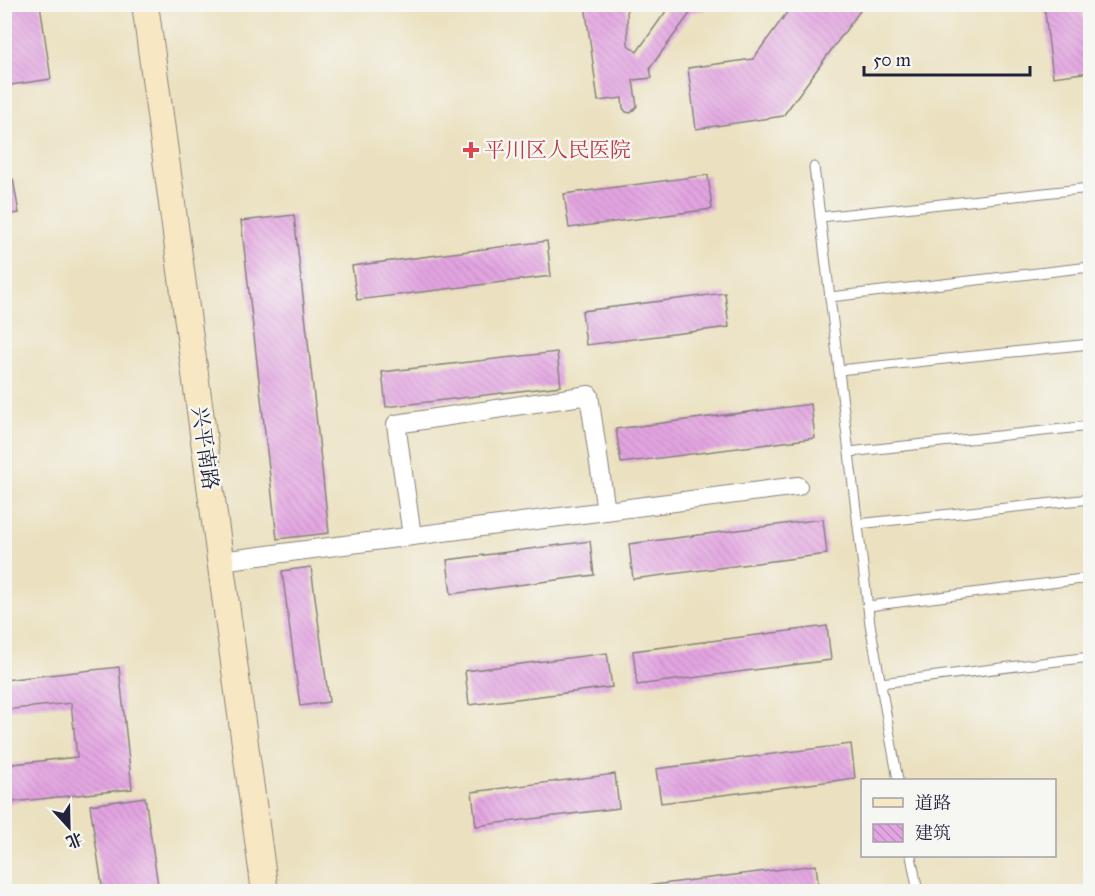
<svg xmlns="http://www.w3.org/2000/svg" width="1095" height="896" viewBox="0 0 1095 896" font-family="'IM FELL Great Primer','Noto Serif SC',serif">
<defs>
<pattern id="building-back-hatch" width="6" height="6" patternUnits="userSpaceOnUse" patternTransform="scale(1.5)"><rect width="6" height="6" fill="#e3a4e1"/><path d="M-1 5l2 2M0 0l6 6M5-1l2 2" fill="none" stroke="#c28dc2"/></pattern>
</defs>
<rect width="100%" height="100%" fill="#f6f6f2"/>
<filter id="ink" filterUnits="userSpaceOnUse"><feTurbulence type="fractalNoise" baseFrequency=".0167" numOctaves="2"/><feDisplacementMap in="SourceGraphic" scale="12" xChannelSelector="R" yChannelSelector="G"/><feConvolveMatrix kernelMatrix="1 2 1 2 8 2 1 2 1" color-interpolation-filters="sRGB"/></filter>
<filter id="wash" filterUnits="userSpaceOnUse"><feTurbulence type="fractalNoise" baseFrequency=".008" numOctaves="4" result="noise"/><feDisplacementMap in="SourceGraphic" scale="24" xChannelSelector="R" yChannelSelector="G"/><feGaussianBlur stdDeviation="1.35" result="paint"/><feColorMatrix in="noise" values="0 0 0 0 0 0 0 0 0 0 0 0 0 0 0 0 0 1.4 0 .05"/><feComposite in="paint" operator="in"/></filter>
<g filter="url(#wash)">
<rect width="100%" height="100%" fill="#ebe1c0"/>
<g id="blocks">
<g fill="url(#building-back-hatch)">
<polygon points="4,4 40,4 51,79 4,86"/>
<polygon points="585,4 630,4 627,9 628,45 637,52 671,4 704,4 705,10 691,12 650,68 652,78 633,80 637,106 631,113 626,112 623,108 622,98 598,101"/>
<polygon points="793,4 865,4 783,116 696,129 688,68 753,59"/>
<polygon points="1044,5 1082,5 1090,72 1053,77"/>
<polygon points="708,175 712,209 569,228 564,194"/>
<polygon points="13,179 19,213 4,215 4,180"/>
<polygon points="294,215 329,533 277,539 241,221"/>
<polygon points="547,241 551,276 357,300 352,266"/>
<polygon points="725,293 729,327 586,345 582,311"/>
<polygon points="557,352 561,386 386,407 382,372"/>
<polygon points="811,404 815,438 621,463 616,429"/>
<polygon points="823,519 827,554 633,579 629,544"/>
<polygon points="590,541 594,575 451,594 447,560"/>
<polygon points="311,567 329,702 300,706 282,571"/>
<polygon points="827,626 831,660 637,685 633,651"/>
<polygon points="607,653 612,687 469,705 465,671"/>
<polygon points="119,667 132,789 4,803 4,765 77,757 71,703 4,710 4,680"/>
<polygon points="851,744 855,778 661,803 656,769"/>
<polygon points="615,774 619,808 476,826 472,792"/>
<polygon points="145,797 159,892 103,892 90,805"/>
<polygon points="816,865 819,892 613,892 613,890"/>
</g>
</g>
</g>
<g filter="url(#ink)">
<use href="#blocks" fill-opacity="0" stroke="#86827e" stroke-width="1.5"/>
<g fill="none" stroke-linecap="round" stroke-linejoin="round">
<g stroke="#86827e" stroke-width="11">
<g id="lane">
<polyline points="814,167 870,624 898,780"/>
<polyline points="820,217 1090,188"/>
<polyline points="830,297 1090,267"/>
<polyline points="839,370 1090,344"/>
<polyline points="849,452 1090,426"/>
<polyline points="858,524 1090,499"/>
<polyline points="868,606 1090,578"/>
<polyline points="881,683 1090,657"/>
<polyline points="911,856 918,892"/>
</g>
</g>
<g stroke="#86827e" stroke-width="20">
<g id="street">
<polyline points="412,536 396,424 589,395 606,511"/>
<polyline points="221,561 798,486"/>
</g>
</g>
<g stroke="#86827e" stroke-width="28">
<polyline id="secondary" points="145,4 265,892"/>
</g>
<use href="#lane" stroke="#fff" stroke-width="9"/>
<use href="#street" stroke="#fff" stroke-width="18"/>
<use href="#secondary" stroke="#f7e8c3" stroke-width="26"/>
</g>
</g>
<path fill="#e0444e" stroke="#f6f6f2" stroke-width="2" d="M468 141h6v6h6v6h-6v6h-6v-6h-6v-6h6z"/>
<g text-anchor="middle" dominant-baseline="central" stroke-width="5" stroke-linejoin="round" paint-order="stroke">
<g font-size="21" fill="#be3a42" stroke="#f6f6f2" text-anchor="start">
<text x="484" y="150">平川区人民医院</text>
</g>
<g font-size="21" fill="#22223b" stroke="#f6f6f2">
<text transform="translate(205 448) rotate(82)">兴平南路</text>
</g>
</g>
<rect width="1095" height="896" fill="none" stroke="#f6f6f2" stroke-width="24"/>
<rect x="861" y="779" width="195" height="78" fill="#f6f6f2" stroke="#a1a1a9" stroke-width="1.5"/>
<rect x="873" y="798" width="30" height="9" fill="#f7e8c3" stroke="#a1a1a9" stroke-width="1.5"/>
<text x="915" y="809" font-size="18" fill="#22223b">道路</text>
<rect x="873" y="824" width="30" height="18" fill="url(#building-back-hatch)" stroke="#a1a1a9" stroke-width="1.5"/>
<text x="915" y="839" font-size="18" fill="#22223b">建筑</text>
<g transform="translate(69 827) rotate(158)" stroke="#f6f6f2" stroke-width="4.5" paint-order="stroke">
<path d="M0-4.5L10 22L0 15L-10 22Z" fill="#22223b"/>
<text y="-9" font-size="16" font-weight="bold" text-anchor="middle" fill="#22223b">北</text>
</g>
<path d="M864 66v9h166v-9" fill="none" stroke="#22223b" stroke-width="3"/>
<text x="873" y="66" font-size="18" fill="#22223b" stroke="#f6f6f2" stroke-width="4.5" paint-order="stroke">50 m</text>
</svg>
